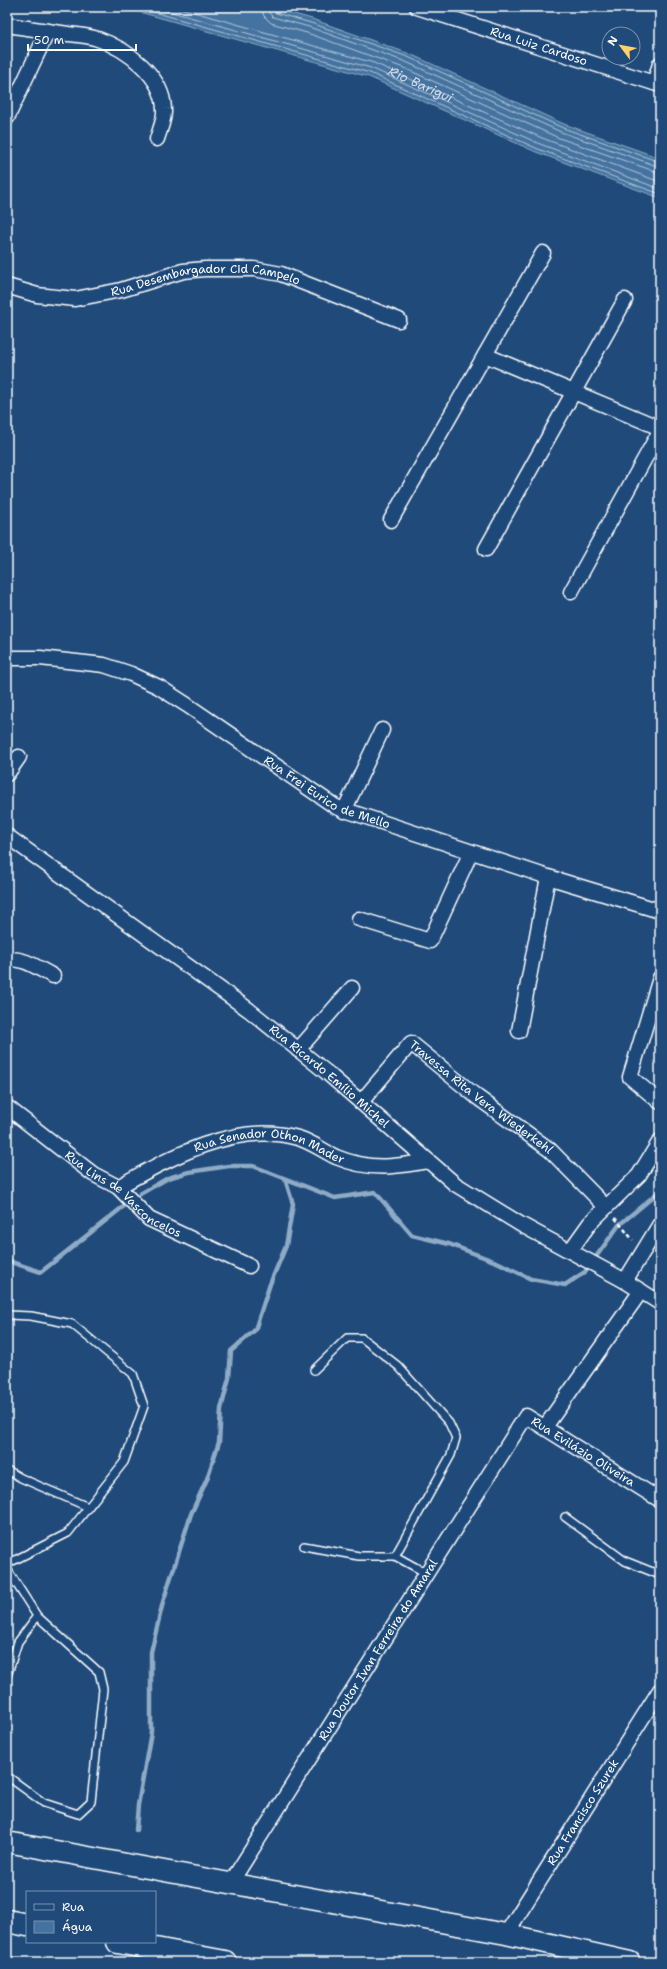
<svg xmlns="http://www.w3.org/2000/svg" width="667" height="1969" viewBox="0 0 667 1969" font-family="'Shantell Sans',sans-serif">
<rect width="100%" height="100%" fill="#1f4a7a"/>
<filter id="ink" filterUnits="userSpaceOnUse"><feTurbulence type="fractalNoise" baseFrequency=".025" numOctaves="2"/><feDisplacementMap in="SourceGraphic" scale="8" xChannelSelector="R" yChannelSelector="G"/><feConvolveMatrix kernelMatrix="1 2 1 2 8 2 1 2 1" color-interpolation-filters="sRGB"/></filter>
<g filter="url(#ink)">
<polygon fill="#4573a0" stroke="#8fabc6" points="122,7 270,7 312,19 410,54 564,124 660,158 660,198 536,152 369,77"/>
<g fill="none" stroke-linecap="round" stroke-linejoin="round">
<g stroke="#b5c7d9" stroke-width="1">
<polyline points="136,7 370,73 538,149 660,194"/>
<polyline points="154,7 371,68 540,144 660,189"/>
<path id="s1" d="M176,7L374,63L542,138L660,182"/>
<polyline points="261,7 264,16 271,23 307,33 404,68 559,138 660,173"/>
<polyline points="267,7 269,13 273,17 309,27 406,62 561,132 660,167"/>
<polyline points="272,7 276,13 311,23 408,57 563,128 660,162"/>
</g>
<g stroke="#8fabc6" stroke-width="4.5">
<polyline points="140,1194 168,1178 189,1172 229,1166 253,1166 335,1198 375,1192 412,1235 449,1244 499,1263 531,1279 565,1285 585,1272 619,1225 660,1191"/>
<polyline points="7,1259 14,1263 41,1272 124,1206"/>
<polyline points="136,1830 138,1805 151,1732 151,1652 163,1602 191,1514 207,1479 219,1442 221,1409 229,1378 231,1351 255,1330 270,1284 286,1246 293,1204 285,1179"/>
</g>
<g stroke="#fff" stroke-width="10">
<g id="service">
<polyline points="7,1315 31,1316 72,1324 133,1374 144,1406 124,1462 68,1533 7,1564"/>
<polyline points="314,1370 347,1338 362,1338 398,1366 449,1423 456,1438 451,1455 395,1556 426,1573"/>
<polyline points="7,1470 21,1478 88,1507"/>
<polyline points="565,1517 625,1561 660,1575"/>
<polyline points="304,1546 359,1556 395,1556"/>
<polyline points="7,1569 37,1616 99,1672 103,1689 91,1802 78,1814 44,1803 7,1776"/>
<polyline points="7,1676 18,1642 37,1616"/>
</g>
</g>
<g stroke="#fff" stroke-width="17">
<g id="minor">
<path id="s2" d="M417,7L660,85"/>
<path d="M7,25C27,28 48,31 68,34C78,35 89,36 98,39C127,49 163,76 164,109C165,119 160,129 157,139"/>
<polyline points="654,83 660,64"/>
<polyline points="7,118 48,31"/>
<path id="s3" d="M7,286L37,295L75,299L121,290L183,271L205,269H254L281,274L399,320"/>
<polyline points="485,355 660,428"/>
<polyline points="391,520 543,253"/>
<polyline points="486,549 625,300"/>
<polyline points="571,592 660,431"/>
<path id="s4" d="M7,658H40L104,665L131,674L159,687L187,705L336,807L548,877L660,911"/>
<polyline points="7,774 19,757"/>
<polyline points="344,811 382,730"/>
<path id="s5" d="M7,836L249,1010L326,1072L455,1184L520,1224L625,1281L660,1303"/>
<polyline points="359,919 430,941 471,852"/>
<path d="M7,959C26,958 37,968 53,976"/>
<polyline points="660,978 630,1077 660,1102"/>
<polyline points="519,1031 548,877"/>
<polyline points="298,1050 352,988"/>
<path id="s6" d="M361,1102L411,1043L477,1097L550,1150L606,1207"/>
<path id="s7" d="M7,1107L93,1174L118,1187L149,1219L249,1266"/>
<path id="s8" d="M118,1187C169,1158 237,1120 298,1138C312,1142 323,1151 336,1157C370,1171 393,1167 428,1161"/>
<polyline points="570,1251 590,1223 639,1175 660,1141"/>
<polyline points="625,1281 660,1224"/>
<polyline points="545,1427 641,1291"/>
<path id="s9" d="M230,1884L526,1416L660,1500"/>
<path id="s10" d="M506,1934L660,1690"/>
</g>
</g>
<g stroke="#fff" stroke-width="23">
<polyline id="secondary" points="7,1842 506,1934 630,1962"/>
</g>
<g stroke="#fff" stroke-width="25">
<g id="motorway">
<polyline points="7,1921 27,1925"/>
<polyline points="118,1942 225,1962"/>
</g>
</g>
<g stroke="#fff" stroke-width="2.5" stroke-dasharray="4 3" stroke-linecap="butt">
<polyline points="9,7 12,12"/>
<polyline points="615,1218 633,1240"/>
</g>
<use href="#service" stroke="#1f4a7a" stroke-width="7"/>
<use href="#minor" stroke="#1f4a7a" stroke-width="14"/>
<use href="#secondary" stroke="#1f4a7a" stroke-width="20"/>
<use href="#motorway" stroke="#1f4a7a" stroke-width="22"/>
</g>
</g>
<g text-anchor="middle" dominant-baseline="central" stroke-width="3.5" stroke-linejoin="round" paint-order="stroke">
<g font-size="12" fill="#fff" stroke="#1f4a7a">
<text stroke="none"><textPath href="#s2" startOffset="128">Rua Luiz Cardoso</textPath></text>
<text stroke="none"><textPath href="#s3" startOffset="203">Rua Desembargador Cid Campelo</textPath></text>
<text stroke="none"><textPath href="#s4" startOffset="356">Rua Frei Eurico de Mello</textPath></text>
<text stroke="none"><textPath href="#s5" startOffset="402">Rua Ricardo Emílio Michel</textPath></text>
<text stroke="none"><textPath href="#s6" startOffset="166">Travessa Rita Vera Wiederkehl</textPath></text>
<text stroke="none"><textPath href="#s8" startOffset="164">Rua Senador Othon Mader</textPath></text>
<text stroke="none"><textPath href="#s7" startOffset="146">Rua Lins de Vasconcelos</textPath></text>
<text stroke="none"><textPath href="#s9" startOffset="621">Rua Evilázio Oliveira</textPath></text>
<text stroke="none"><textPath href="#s9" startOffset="277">Rua Doutor Ivan Ferreira do Amaral</textPath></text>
<text stroke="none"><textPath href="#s10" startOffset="144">Rua Francisco Szurek</textPath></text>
</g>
<g font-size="13" font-style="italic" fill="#d0dce7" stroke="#1f4a7a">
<text stroke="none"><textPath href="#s1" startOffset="257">Rio Barigui</textPath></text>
</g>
</g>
<rect width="667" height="1969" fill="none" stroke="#1f4a7a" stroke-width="24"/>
<rect x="12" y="12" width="643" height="1945" fill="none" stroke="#fff" stroke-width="1.5" filter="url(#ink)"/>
<rect x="26" y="1891" width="130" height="52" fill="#1f4a7a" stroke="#7992af"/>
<rect x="34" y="1904" width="20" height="6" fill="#1f4a7a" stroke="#7992af"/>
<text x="62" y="1911" font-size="12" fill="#ffffff">Rua</text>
<rect x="34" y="1921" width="20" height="12" fill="#4573a0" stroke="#7992af"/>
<text x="62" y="1931" font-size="12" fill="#ffffff">Água</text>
<g transform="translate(621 46) rotate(302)"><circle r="19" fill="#1f4a7a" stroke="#7992af"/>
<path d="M0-3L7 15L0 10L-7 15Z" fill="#ffd166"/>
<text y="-6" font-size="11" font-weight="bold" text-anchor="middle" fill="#ffffff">N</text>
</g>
<path d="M28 44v6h108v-6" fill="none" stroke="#ffffff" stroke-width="2"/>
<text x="34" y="44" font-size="12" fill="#ffffff" stroke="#1f4a7a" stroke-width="3" paint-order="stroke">50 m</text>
</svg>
